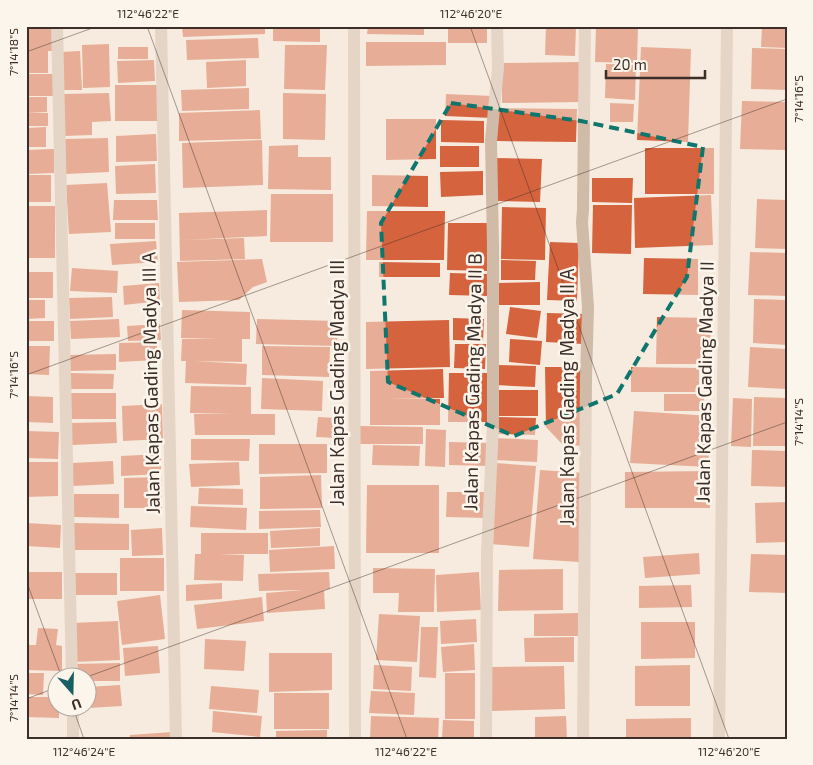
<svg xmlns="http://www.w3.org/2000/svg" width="813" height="765" viewBox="0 0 813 765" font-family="'Exo 2',sans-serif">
<rect width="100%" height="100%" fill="#f6ebde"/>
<g fill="#d4633e">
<polygon points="26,26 53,26 53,51 48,51 48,73 26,73"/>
<polygon points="182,26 265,26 265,34 183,37"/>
<polygon points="273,26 320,26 320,42 273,41"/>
<polygon points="368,26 424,26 424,35 367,34"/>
<rect x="448" y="26" width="39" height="17"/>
<polygon points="546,26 576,26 575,56 545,55"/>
<polygon points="596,26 638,26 637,63 595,62"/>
<polygon points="762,26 787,26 787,48 761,47"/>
<polygon points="258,38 259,58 187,60 186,40"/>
<polygon points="366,42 446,42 446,65 366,66"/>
<polygon points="109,44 110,87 83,88 82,45"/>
<polygon points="285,45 327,45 325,90 284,89"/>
<rect x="118" y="47" width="30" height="12"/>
<polygon points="641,47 691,49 688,142 637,140"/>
<polygon points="752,48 787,49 787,90 751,89"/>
<polygon points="80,51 82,90 63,90 61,52"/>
<polygon points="154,60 155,81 118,83 117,61"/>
<polygon points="246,60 246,86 207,88 206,62"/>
<polygon points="581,62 581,102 502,103 502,63"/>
<polygon points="606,64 636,65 635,100 605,98"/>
<rect x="26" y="74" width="27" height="22"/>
<rect x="115" y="85" width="42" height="36"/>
<polygon points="249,88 249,109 182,111 181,90"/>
<polygon points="109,93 111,121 92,122 92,135 64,136 63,94"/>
<polygon points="283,93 326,94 325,140 283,139"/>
<polygon points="446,94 493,96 492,118 445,116"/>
<polygon points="26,97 47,97 47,112 26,113"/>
<polygon points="742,101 787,102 787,150 740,149"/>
<polygon points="610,103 634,104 633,122 610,122"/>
<polygon points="498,108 577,109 576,142 497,141"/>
<polygon points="260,110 261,139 179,141 179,113"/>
<rect x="26" y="113" width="22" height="13"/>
<polygon points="386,119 436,119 436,159 386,160"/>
<polygon points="441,120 484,121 484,143 441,142"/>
<polygon points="46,127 46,147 26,147 26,128"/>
<polygon points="156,134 157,161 116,162 116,136"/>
<polygon points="108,138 109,172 66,174 64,139"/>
<polygon points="262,140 263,185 183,188 182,143"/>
<polygon points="298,145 298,157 331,157 331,190 268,189 269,146"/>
<rect x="440" y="146" width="39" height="21"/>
<rect x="645" y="148" width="69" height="46"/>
<polygon points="54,149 54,173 26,174 26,150"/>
<polygon points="494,158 542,159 540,202 494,201"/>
<polygon points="155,164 156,193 116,194 115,166"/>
<polygon points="483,171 483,195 441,197 440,172"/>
<rect x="26" y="175" width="25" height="27"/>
<polygon points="372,175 428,176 428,207 372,206"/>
<polygon points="592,178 633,178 632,203 592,202"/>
<polygon points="107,183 111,232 69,234 66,185"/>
<polygon points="271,194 333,194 333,242 270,242"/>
<polygon points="711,195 713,245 635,248 634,198"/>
<polygon points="757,199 787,200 787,249 755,248"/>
<polygon points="114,200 157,200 158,220 113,220"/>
<polygon points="593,205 632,205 631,254 592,253"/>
<rect x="26" y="206" width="29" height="52"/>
<polygon points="502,207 546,208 545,260 501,259"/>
<polygon points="267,210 267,236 184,240 244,238 245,259 180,261 179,213"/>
<polygon points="367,211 445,211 444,260 366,260"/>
<rect x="115" y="223" width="40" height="16"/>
<polygon points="448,223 489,223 488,271 447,270"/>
<polygon points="156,241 158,262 112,265 110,244"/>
<polygon points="550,242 579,243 577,301 547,300"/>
<polygon points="750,252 787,253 787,296 748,295"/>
<polygon points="644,258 698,259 698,295 643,294"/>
<polygon points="262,259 267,282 253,287 239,300 179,302 177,262"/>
<polygon points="501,260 536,261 535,280 501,280"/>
<polygon points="379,262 440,263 440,277 379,277"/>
<polygon points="72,268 118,271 117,293 70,291"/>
<rect x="26" y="272" width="27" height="26"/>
<polygon points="450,273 489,274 488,296 449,295"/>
<polygon points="540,282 540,305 497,305 497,283"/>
<polygon points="159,283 160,301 124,305 123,286"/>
<polygon points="112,297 113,317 70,319 69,298"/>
<polygon points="754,299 787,300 787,345 753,343"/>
<polygon points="26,300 45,300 45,318 26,319"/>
<polygon points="510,307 541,311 537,338 506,334"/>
<polygon points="182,310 250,312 250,339 242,339 242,362 194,361 247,364 246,385 185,383 186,361 181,361 182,339 219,339 181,338"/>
<polygon points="547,313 584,314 583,344 546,342"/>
<polygon points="657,317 711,318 710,364 656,364"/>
<polygon points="453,318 484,319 483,341 453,340"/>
<polygon points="119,319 120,337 71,339 70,321"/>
<polygon points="257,319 338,321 337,346 256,344"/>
<polygon points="449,320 450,367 366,369 366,322"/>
<rect x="26" y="321" width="28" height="20"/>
<polygon points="160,324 161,340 128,341 127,326"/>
<polygon points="510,339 542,341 540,365 509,362"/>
<polygon points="157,342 157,360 119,362 119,343"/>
<polygon points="455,344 486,344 485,369 454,368"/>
<polygon points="26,346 50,346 49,375 26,374"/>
<polygon points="262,346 330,347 329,377 262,375"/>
<polygon points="750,347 787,349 787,389 748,387"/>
<polygon points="116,354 116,370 69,371 69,355"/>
<polygon points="495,365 536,366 535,387 495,385"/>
<polygon points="545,367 584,367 582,446 562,444 546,427"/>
<polygon points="631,367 699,368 699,392 631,392"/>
<polygon points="443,369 444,398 387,399 440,399 440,425 370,425 370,371"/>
<polygon points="70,373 114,374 113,389 70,389"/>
<polygon points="449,373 487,373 487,422 448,422"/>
<polygon points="262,378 323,381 322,411 261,409"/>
<polygon points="191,386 251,387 251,414 275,414 275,435 195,435 194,414 232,414 190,413"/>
<rect x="494" y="390" width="44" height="26"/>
<rect x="70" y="393" width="46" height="26"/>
<rect x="664" y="394" width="40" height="17"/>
<polygon points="26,396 53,397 53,423 26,422"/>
<polygon points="754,397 787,398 787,446 753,446"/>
<polygon points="733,398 752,399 751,447 731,446"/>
<polygon points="162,404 163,439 123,441 122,406"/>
<polygon points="634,411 711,416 708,467 630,463"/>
<polygon points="318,417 338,418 337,438 316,437"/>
<polygon points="497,417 536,418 535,435 496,434"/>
<polygon points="116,422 117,443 72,445 72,423"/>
<polygon points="359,426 423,427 423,444 359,444"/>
<polygon points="426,429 446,430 445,467 425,466"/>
<polygon points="26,431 59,432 58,459 26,458"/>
<polygon points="495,438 538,440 537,462 494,460"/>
<polygon points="191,439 250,439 249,461 191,460"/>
<polygon points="449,442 489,443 489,466 449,465"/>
<polygon points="259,444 327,444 327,473 259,474"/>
<polygon points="373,445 420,446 419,466 372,465"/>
<polygon points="752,450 787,451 787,487 751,486"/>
<polygon points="161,454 161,474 121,476 121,456"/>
<polygon points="113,461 114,484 73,486 72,463"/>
<polygon points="26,462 58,462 58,496 26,497"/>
<polygon points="239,462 240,485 191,487 189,464"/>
<polygon points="496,463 536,466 529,547 489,544"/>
<polygon points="540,470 585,473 579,562 533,559"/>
<polygon points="710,471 710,508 625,508 625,472"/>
<polygon points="321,475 322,508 260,509 260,477"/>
<polygon points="162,477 162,508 124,508 124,478"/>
<polygon points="367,485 439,485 439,553 366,553"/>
<polygon points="199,488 243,489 243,505 198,504"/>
<polygon points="447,492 487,492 487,518 446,517"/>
<polygon points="74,494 119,494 119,518 74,517"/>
<polygon points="787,502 787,542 756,543 755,503"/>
<polygon points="191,506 247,508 246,530 190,527"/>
<polygon points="320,510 321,527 259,529 259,511"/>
<polygon points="26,523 61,525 60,548 26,546"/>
<polygon points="73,523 129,524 129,550 74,550"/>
<polygon points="162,528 163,555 132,556 131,530"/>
<polygon points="320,528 320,546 271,548 270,531"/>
<polygon points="201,533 268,533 268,554 219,554 244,555 243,581 194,580 195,554 201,554"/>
<polygon points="334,546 335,569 270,572 269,550"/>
<polygon points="699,553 700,574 645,578 643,557"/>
<polygon points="751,554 787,555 787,593 749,592"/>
<rect x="120" y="558" width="44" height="33"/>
<polygon points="373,568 435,569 434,612 398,612 399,593 373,593"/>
<polygon points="563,569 563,610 498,611 499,570"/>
<rect x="26" y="572" width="36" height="27"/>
<polygon points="329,572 330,589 324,590 325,609 267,613 266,593 303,590 259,591 258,574"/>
<polygon points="479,572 481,610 437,612 436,575"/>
<rect x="72" y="573" width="45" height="22"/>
<polygon points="222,583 222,599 186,601 186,585"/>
<polygon points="691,585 692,607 639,608 639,586"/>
<polygon points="160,595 165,639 122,645 117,601"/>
<polygon points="262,597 264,621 197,629 194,605"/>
<polygon points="578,613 578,636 534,636 534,614"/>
<polygon points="379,614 420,616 417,662 376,660"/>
<polygon points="476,619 477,642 441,644 440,621"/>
<polygon points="118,621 120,660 74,662 72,623"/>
<polygon points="641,622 695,622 695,658 641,659"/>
<polygon points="421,627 438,627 436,678 419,677"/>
<polygon points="38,628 58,629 56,645 62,646 62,671 26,670 26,645 36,645"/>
<polygon points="574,637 574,662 525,662 524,638"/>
<polygon points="205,639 246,641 244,671 204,669"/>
<polygon points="474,644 475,670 443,672 441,647"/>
<polygon points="158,646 160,673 125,676 123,648"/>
<polygon points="269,653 332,653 332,690 269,692"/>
<polygon points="120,663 120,681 88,681 88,678 75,678 74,664"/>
<polygon points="374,665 412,667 411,691 373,689"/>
<polygon points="690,665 690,706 635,706 635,666"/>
<polygon points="564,666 565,709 492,711 491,667"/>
<polygon points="26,673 44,673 43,695 26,694"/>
<rect x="445" y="673" width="30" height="46"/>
<polygon points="120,685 122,706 88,708 88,687"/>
<polygon points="211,686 259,690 257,713 209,709"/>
<polygon points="371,691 415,693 414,715 369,713"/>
<rect x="274" y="693" width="55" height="36"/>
<polygon points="26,697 58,697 58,708 59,708 59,718 26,717"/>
<polygon points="213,711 262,716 260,737 212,732"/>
<polygon points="371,716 439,718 438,739 370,739"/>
<polygon points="566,716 567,739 535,739 535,717"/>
<polygon points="691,718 691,739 626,739 626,719"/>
<polygon points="443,720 474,721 474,739 442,739"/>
<polygon points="327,730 327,739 276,739 276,731"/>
<polygon points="172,732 172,739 130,739 130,735"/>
</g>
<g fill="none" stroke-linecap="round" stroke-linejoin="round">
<g stroke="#d0baa8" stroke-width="12">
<polyline points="57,26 72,678"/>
<polyline points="73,708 73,739"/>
</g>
<g stroke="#d0baa8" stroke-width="12">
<polyline points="161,26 176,739"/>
<polyline points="354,26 355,739"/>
<polyline points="486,739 487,553 493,425 493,246 491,140 498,68 497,26"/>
<polyline points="583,739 586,378 588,307 582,222 583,210 585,26"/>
<polyline points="719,739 727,26"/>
</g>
</g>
<path d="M0 0H813V765H0ZM451,103L581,121L703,147L687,277L617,394L514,436L388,382L381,223Z" fill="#f6ebde" fill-opacity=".55" fill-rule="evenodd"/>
<path fill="none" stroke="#0f766e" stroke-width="4" stroke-dasharray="10 6" stroke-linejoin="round" d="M451,103L581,121L703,147L687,277L617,394L514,436L388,382L381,223Z"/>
<path fill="none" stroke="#3c2f29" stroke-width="1" stroke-opacity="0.45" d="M147,26L407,739M470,26L729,739M26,52L98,26M26,375L787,99M26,580L62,678M84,678L787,422M26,699L58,687M73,708L84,739"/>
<g text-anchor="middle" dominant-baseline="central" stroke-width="5" stroke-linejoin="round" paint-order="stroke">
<g font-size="19" fill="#3c2f29" stroke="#fcf5ec">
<text transform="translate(472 382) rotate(-89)">Jalan Kapas Gading Madya II B</text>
<text transform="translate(704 382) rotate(-89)">Jalan Kapas Gading Madya II</text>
<text transform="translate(150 383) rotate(-91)">Jalan Kapas Gading Madya III A</text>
<text transform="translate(336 383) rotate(-90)">Jalan Kapas Gading Madya III</text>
<text transform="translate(566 397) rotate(-90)">Jalan Kapas Gading Madya II A</text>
</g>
</g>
<rect width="813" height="765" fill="none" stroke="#fcf5ec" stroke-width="55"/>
<g transform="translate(72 692) rotate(160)"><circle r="24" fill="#fcf5ec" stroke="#afa69e"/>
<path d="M0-4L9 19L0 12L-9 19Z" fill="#195e63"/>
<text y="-8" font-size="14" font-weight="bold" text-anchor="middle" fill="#3c2f29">U</text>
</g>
<path d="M606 70v8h99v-8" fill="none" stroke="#3c2f29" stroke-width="2.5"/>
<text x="613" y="70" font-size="15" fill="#3c2f29" stroke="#fcf5ec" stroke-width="4" paint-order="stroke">20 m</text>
<rect x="28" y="28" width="758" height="710" fill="none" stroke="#3c2f29" stroke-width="2"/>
<g font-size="12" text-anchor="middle" fill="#3c2f29">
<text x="148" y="18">112°46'22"E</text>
<text x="471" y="18">112°46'20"E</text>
<text transform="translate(14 52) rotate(-90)" y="4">7°14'18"S</text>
<text transform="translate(799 99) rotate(-90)" y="4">7°14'16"S</text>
<text transform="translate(14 375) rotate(-90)" y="4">7°14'16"S</text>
<text transform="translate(799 422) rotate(-90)" y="4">7°14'14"S</text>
<text transform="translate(14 698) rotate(-90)" y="4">7°14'14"S</text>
<text x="84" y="756">112°46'24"E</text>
<text x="406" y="756">112°46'22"E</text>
<text x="729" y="756">112°46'20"E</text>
</g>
</svg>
